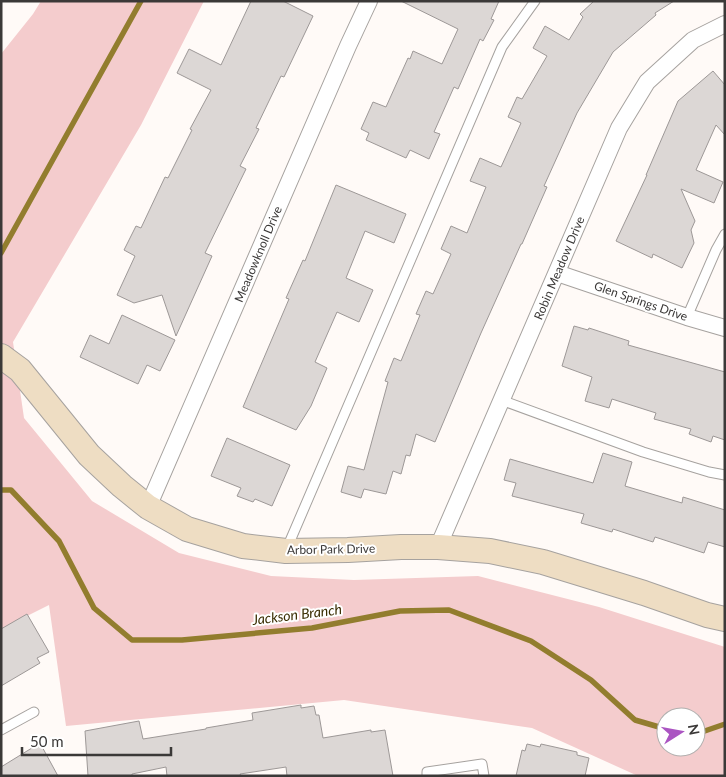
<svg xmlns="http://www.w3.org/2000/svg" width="726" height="777" viewBox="0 0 726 777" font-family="Lato,sans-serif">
<rect width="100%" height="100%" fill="#fffaf7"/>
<path fill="#f4cccd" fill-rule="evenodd" d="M41,1H204L141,125L13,342L24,418L92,501L179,553L271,576L354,580L478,576L599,607L725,647V776H638L532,728L344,700L66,726L49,605L1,629V54L33,14ZM666,717H696V747H666Z"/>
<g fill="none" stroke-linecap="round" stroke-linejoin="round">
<g stroke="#927d2e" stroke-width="5.5">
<polyline points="1,253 141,1"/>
<polyline points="1,490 11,490 59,541 94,608 132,640 182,640 312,628 400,611 449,610 531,641 591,680 635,720 666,729"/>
<polyline points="696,734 725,724"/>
</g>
</g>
<g fill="#dcd7d5" stroke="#9d9897">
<polygon points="251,1 283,1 313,16 284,77 281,76 256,128 259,129 240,166 246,169 205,253 212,256 176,336 162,295 134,303 117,295 135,256 124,250 136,226 141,228 165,177 168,178 192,130 190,129 211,90 177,73 189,49 221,65"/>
<polygon points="401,1 499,1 491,19 494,20 483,41 480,39 458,89 454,87 434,132 440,134 429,159 410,150 406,158 366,140 369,133 361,129 373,102 386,107 408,58 410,59 413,51 442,64 458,29"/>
<polygon points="594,1 674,1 655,13 656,15 613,52 577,113 544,186 547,187 522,244 521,244 481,333 435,442 416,434 410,456 406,455 401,474 393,471 386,494 364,489 361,498 341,492 348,466 364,470 388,382 385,381 394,358 401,361 420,315 416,314 426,291 433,294 451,254 441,249 451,226 467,233 486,187 470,181 480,158 501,167 521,123 508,117 517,97 522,99 547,56 533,48 545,26 569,40 583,17 580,14"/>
<polygon points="713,71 725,85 725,135 716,125 696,170 723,182 714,203 681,189 695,221 691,230 694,243 682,268 653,254 652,258 616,241 647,175 646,175 678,101"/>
<polygon points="336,185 406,214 394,243 365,231 346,278 373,290 359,322 337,312 315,362 327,368 311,406 296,430 243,407 289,299 286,298 303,260 305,261"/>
<polygon points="122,315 175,340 160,371 147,365 138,384 80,357 90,335 109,344"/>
<polygon points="574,326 588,330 589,328 629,341 628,345 725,372 725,440 713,436 711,442 689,434 691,429 654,419 656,413 612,399 609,408 585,401 592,377 562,366"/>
<polygon points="227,438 290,465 272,506 255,499 253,502 237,496 241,488 211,476"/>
<polygon points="603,453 632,462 625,486 682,503 683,497 725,510 725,547 708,542 704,553 655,537 653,542 613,529 612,532 581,523 584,514 512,496 516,483 504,480 510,459 593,483"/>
<polygon points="27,614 49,652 37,658 40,663 1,686 1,629"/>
<polygon points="301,705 301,708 314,706 316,715 319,715 323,738 371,730 371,732 385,730 393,776 287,776 286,767 240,774 241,776 167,776 166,767 132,774 132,776 88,776 85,731 139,721 143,739 206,729 206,728 253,720 252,713"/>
<polygon points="40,743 58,776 1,776 1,767"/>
<polygon points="527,744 540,747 541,744 577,752 577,755 589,758 585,776 516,776 522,750 525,751"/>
</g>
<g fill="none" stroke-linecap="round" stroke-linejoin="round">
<g stroke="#a6a29f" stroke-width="11">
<g id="lane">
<polyline points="687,317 716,250 725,234"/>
<polyline points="501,400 643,452 709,472 725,475"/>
<polyline points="287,548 502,47 535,1"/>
<polyline points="1,730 34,712"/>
<polyline points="427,776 427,772 482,764 484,776"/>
</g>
</g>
<g stroke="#a6a29f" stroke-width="18">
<g id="street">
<polyline points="557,273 687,317 725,328"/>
<polyline points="148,507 348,46 369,1"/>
<polyline points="438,547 619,128 647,82 693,40 725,24"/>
</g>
</g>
<g stroke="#a6a29f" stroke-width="26">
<polyline id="secondary" points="1,356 20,370 89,455 122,486 148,507 187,529 243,546 286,551 348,550 401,547 438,547 490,551 543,562 644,593 707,615 725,619"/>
</g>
<use href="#lane" stroke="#fff" stroke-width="9"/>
<use href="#street" stroke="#fff" stroke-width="16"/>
<use href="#secondary" stroke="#eeddc3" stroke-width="24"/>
</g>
<g text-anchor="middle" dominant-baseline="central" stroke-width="4" stroke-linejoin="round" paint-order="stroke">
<g font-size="12" fill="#3b3938" stroke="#fff">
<text transform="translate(258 254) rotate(-67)">Meadowknoll Drive</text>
<text transform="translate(559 268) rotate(-67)">Robin Meadow Drive</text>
<text transform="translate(641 301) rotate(19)">Glen Springs Drive</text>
<text transform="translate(331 549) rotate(-1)">Arbor Park Drive</text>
</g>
<g font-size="14" font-style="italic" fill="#382c00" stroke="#fff">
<text transform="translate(297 614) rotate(-7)">Jackson Branch</text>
</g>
</g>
<rect width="726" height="777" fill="none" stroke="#3b3938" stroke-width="5"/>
<g transform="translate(681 732) rotate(79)"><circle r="24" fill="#ffffff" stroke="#b1b0af"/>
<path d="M0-4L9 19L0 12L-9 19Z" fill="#ab55c2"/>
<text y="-8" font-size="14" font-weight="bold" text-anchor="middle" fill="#3b3938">N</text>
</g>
<path d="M22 747v8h149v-8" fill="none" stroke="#3b3938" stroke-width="2.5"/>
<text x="30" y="747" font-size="15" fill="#3b3938" stroke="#ffffff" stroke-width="4" paint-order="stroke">50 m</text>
</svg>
